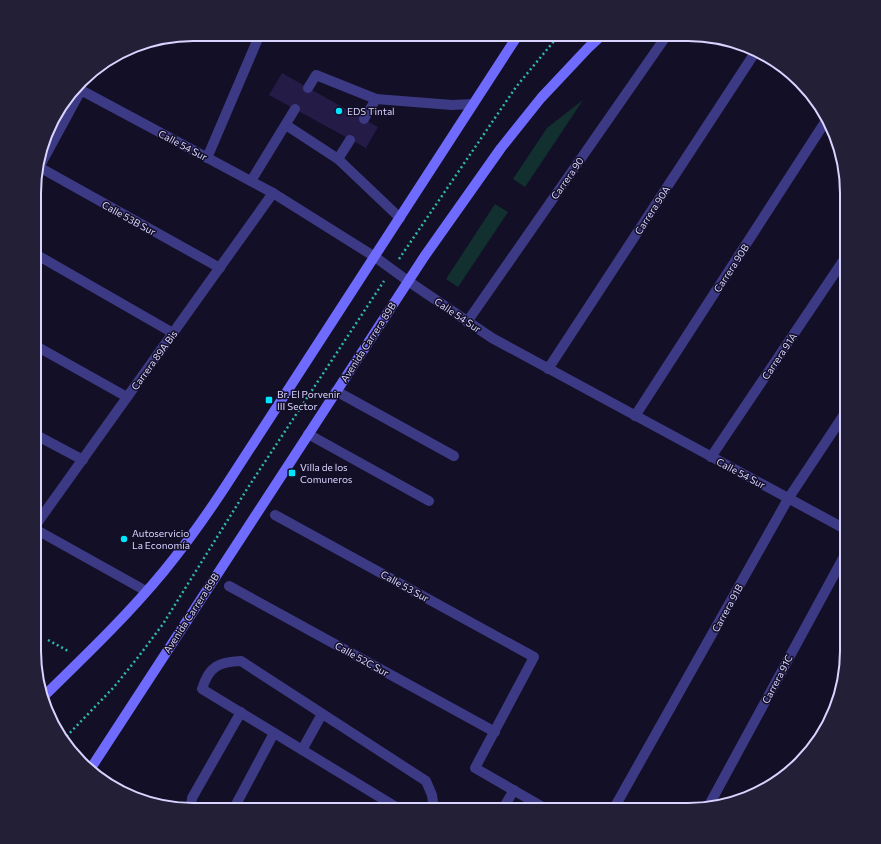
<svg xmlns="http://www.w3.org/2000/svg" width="881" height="844" viewBox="0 0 881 844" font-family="Commissioner,sans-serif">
<rect width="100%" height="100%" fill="#130f26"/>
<g fill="#12302f">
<polygon points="583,100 525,187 513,179 547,128"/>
<polygon points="495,204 508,212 458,287 446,279"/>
</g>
<polygon fill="#241b47" points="282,73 378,127 366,148 269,95"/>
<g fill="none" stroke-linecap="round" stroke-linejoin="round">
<g stroke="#2fb8b0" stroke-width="2.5" stroke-dasharray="2 3" stroke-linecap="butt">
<polyline points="399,259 516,87 559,35"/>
<polyline points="48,640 70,652"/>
<polyline points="63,740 114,687 139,656 163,624 247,489 384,281"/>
</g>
<g stroke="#3d3a85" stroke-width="10">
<polyline points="308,88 316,75 376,99"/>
<polyline points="364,119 376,99 452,105 473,104"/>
<polyline points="286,125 338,159"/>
<polyline points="350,140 338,159 400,218"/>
<polyline points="207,158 260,34"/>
<polyline points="251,181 295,109"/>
<polyline points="302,750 322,714"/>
<polyline points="196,810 191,806 192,798 241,712"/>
<polyline points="233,810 274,733"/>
<path d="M401,810L202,689C209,666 219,662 241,661L426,781L432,795L434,810"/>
</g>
<g stroke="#3d3a85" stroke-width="10">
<polyline points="496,35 497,35"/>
<polyline points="77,88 273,193 375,257 408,281 492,338 847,530"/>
<polyline points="39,167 220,268"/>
<polyline points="37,171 81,90"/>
<polyline points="37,255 173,333"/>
<polyline points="467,322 667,35"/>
<polyline points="36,346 127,397"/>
<polyline points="548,369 756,51"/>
<polyline points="336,391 454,456"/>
<polyline points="635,416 827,119"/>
<polyline points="308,434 429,501"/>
<polyline points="36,435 83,460"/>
<polyline points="711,457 847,255"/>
<polyline points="275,515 534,657 475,768 548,810"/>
<polyline points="35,526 273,193"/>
<polyline points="35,529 146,591"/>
<polyline points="229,586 495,732"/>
<polyline points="34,633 36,633"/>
<polyline points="708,807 847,551"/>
<polyline points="502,810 514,790"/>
<polyline points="613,810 788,499 847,410"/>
</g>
<g stroke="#6f6bff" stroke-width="10">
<path d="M42,698C84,657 127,616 164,571C186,544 206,516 225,487L518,35"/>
<polyline points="91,768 424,257 501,148 541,98 588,48 602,35"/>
</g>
</g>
<g fill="#00e5ff" stroke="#130f26" stroke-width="1.5">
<circle cx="339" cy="111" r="4"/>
<rect x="265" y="396" width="8" height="8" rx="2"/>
<rect x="288" y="469" width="8" height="8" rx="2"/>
<circle cx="124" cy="539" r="4"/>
</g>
<g text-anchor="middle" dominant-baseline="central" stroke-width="3" stroke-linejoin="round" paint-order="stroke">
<g font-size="10" fill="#d9d4ff" stroke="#130f26" text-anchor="start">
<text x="347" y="111">EDS Tintal</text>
<text x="277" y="394">Br. El Porvenir<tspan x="277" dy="12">III Sector</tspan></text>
<text x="300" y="467">Villa de los<tspan x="300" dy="12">Comuneros</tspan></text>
<text x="132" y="533">Autoservicio<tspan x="132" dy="12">La Economía</tspan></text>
</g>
<g font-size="10" fill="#d9d4ff" stroke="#130f26">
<text transform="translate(183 145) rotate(28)">Calle 54 Sur</text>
<text transform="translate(567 178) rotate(-55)">Carrera 90</text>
<text transform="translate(652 210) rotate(-57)">Carrera 90A</text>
<text transform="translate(129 218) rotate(29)">Calle 53B Sur</text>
<text transform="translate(731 268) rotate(-57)">Carrera 90B</text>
<text transform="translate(458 315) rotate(34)">Calle 54 Sur</text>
<text transform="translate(368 342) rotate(-57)">Avenida Carrera 89B</text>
<text transform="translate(779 356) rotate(-56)">Carrera 91A</text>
<text transform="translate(154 360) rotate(-54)">Carrera 89A Bis</text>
<text transform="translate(741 473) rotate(28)">Calle 54 Sur</text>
<text transform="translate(405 586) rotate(29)">Calle 53 Sur</text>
<text transform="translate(727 608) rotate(-61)">Carrera 91B</text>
<text transform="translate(191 613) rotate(-57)">Avenida Carrera 89B</text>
<text transform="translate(362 659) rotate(29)">Calle 52C Sur</text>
<text transform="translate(777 679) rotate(-62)">Carrera 91C</text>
</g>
</g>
<path d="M0 0H881V844H0ZM193 41H688A152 152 0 0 1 840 193V651A152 152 0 0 1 688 803H193A152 152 0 0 1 41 651V193A152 152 0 0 1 193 41Z" fill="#231f37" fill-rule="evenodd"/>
<path fill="none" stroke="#d9d4ff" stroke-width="2" d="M193 41H688A152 152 0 0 1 840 193V651A152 152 0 0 1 688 803H193A152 152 0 0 1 41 651V193A152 152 0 0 1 193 41Z"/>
</svg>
